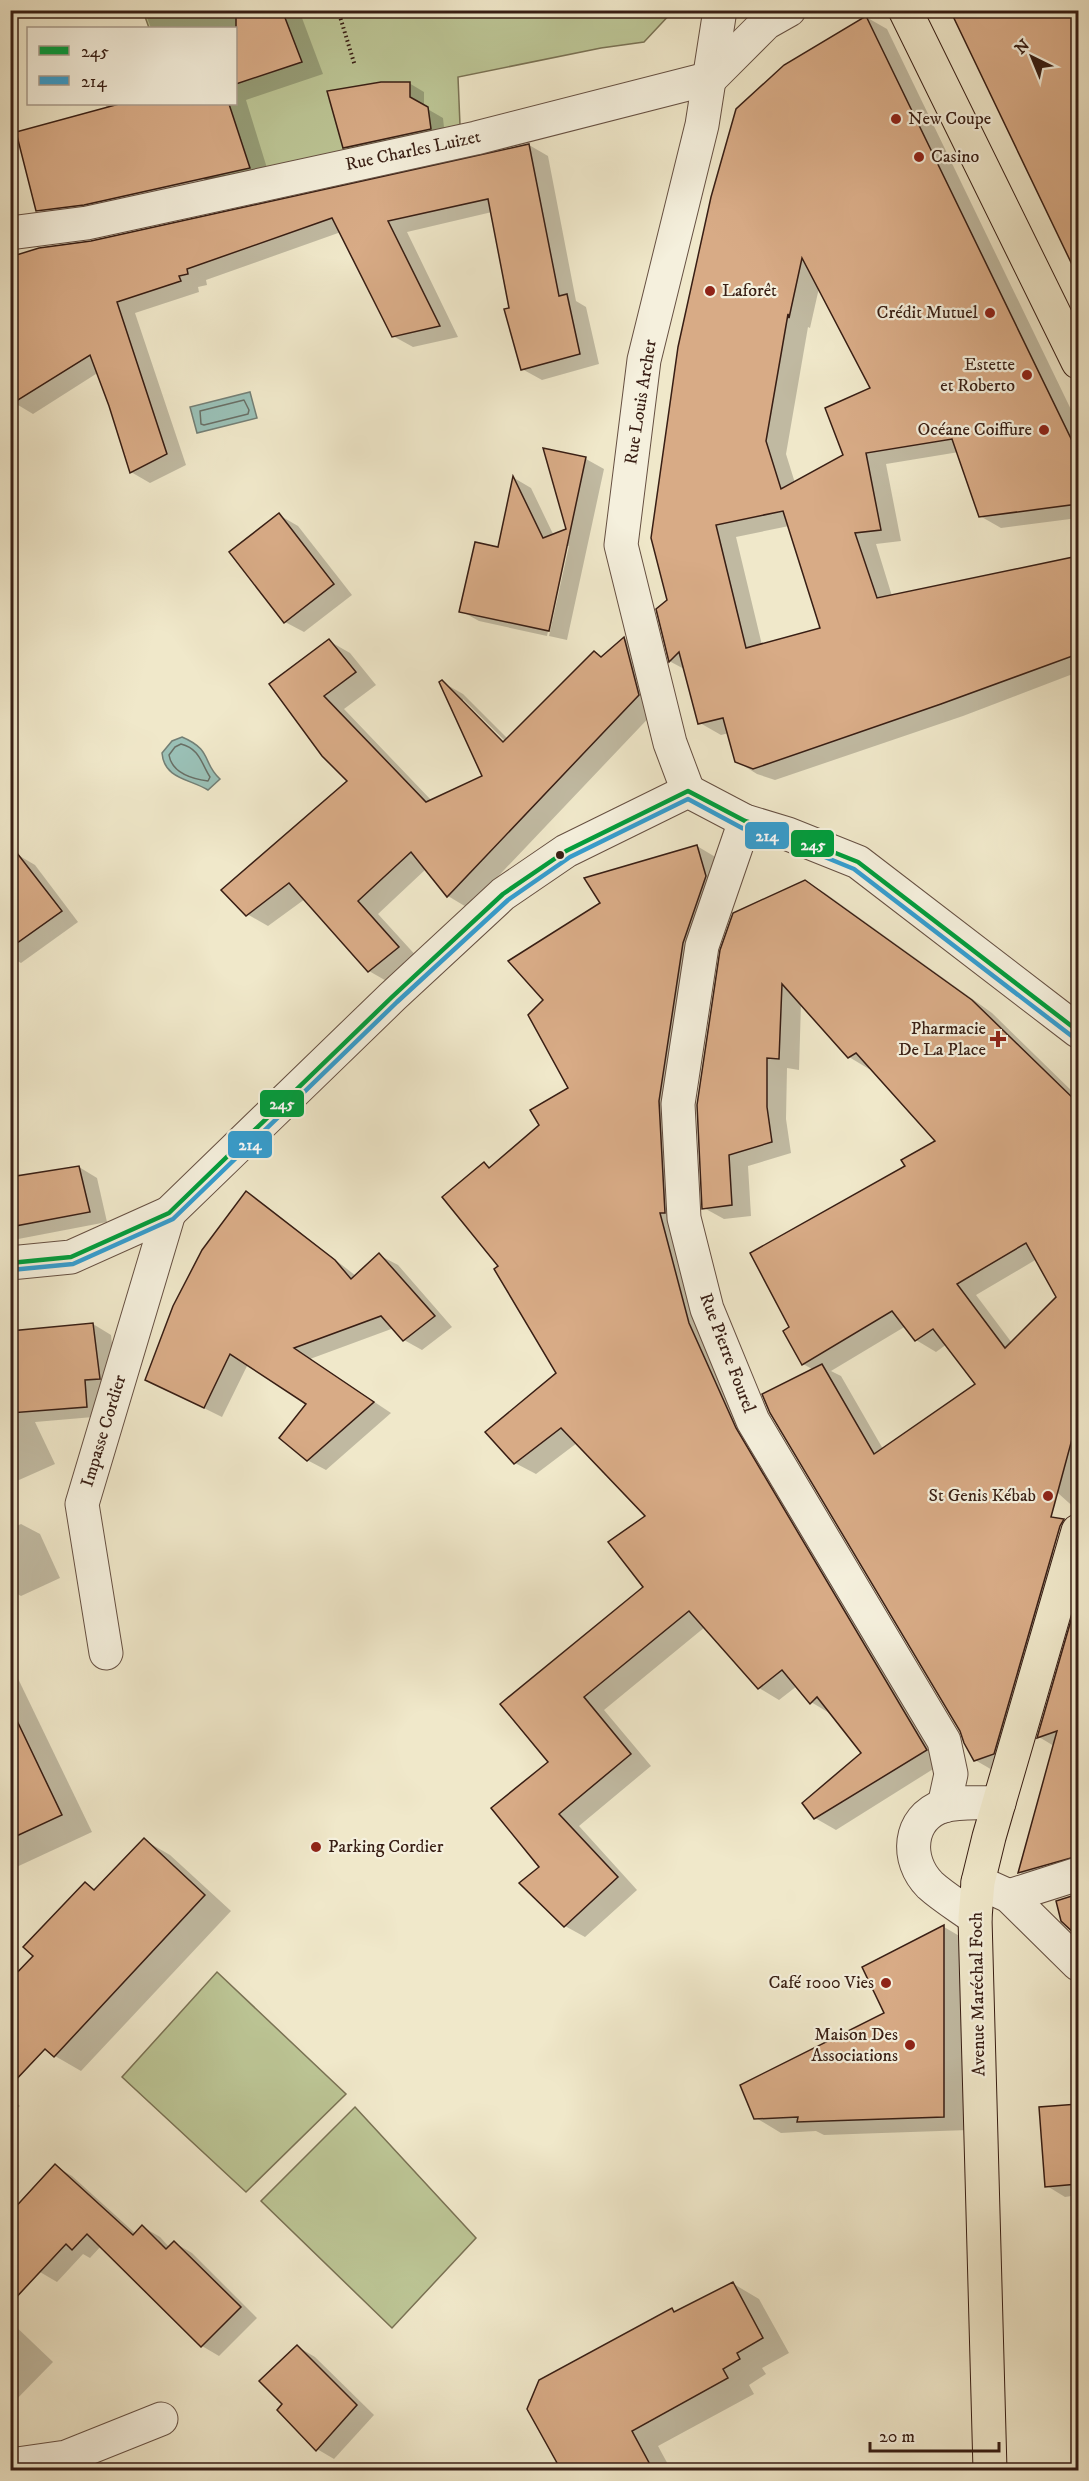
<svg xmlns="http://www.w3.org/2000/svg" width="1089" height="2481" viewBox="0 0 1089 2481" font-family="'IM FELL DW Pica',serif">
<rect width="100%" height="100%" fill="#f0e8ca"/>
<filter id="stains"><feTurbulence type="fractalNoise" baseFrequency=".00333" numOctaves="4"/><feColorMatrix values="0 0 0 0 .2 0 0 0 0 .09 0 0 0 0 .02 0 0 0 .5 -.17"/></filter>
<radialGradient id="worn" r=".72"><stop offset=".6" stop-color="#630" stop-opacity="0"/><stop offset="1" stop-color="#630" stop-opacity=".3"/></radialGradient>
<g fill="#bcc595" stroke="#7a7254" stroke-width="1.5">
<polygon points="143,11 673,11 644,42 601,48 458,77 460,125 251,172 205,179 180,104 236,104 236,28 149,28"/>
<polygon points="217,1972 346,2094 246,2192 122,2077"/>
<polygon points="355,2107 476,2238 392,2328 261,2201"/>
</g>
<g fill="#9ac0b6" stroke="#737f75" stroke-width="1.5">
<polygon points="250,392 257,418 197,433 190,407"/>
<path d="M182,737C213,750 202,763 220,779L208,790C190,779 164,779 162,753L172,741Z"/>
</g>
<g fill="#0003" fill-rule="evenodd">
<polygon points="144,10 299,10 323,74 246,100 271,181 59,223 37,210 107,108 105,104 236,104 236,28 151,28"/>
<polygon points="950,10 1078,10 1078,277"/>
<path d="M866,17L887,29L1078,424V518L1001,528L980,516L959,452L886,464L901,541L876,544L892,596L1078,557V672L963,716L775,780L757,774L736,761L729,733L721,735L700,723L686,670L671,662L658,609L668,600ZM819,288L872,389L845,456L795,483L786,454L808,327L810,328ZM789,526L822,629L762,645L736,537Z"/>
<polygon points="409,83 424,92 424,107 443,118 445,137 360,155 345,147"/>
<polygon points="529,145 548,156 576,301 586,307 599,364 542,380 522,369 492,212 407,232 458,337 413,347 393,336 341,232 206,280 207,285 198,287 199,292 135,313 186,465 150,483 131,472 99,372 33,414 18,405 10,410 10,258 91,243"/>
<polygon points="545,450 586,459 604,469 567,640 549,636 569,546 566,546 547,636 479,621 461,611 499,549 514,478 531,488 554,536 568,530"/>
<polygon points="279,515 298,526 352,595 304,632 285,622"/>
<path d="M625,639L645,650L659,707L468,908L448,896L426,869L378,914L419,959L390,983L369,971L305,899L268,926L247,914L349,781L271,684L329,641L350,653L376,685L344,709L432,801L484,777L442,682L463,694L508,739L594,653L603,658ZM463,699L510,746L508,748L463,703Z"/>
<polygon points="697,846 717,858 679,1114 709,1336 946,1761 836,1830 815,1818 863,1753 831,1714 811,1702 797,1686 779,1700 759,1688 705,1627 604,1710 651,1766 579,1826 637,1890 585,1937 565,1926 541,1867 550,1762 502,1704 645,1587 647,1516 577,1443 536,1474 515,1463 558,1373 501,1266 484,1164 492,1168 541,1125 570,1089"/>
<polygon points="18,855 35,865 78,922 21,963 10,957 10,861"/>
<path d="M805,881L825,893L992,1013L1078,1097V1511L954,1400L977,1384L947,1344L936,1352L916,1340L906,1326L831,1371L841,1376L883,1449L959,1420L1068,1572L994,1771L975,1760L814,1370L803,1364L791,1328L907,1167L937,1141L871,1067L869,1069L849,1057L801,1003L799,1070L787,1068L786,1119L791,1153L748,1166L751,1216L724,1219L704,1208ZM1037,1259L1058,1298L1012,1343L976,1295Z"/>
<polygon points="79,1167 97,1178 107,1222 13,1240 10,1238 10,1178"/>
<polygon points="246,1193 264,1204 356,1276 379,1255 398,1265 452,1327 422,1350 404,1340 394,1328 310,1359 391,1413 326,1470 307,1460 308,1403 248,1364 222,1417 165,1389"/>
<polygon points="93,1324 111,1335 117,1389 105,1416 35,1422 55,1464 10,1484 10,1393"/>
<polygon points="21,1524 40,1534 60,1578 21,1596 10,1590 10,1529"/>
<polygon points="1078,1602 1078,1867 1035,1881 1020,1873 1054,1746 1039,1737"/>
<polygon points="10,1662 92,1832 10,1870"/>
<polygon points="144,1840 170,1855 231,1911 81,2071 55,2056 35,1956 85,1884 96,1890"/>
<polygon points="1078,1895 1078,1934 1060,1912 1058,1902"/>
<polygon points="944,1927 968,1941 969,2130 824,2135 816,2131 781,2133 756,2118 885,2014"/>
<polygon points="10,2097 20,2106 10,2115"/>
<polygon points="1078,2106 1078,2195 1065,2197 1047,2186 1041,2108"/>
<polygon points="55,2166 72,2176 136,2234 143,2227 160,2237 170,2248 175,2243 192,2253 257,2318 219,2356 202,2346 101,2246 90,2258 83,2254 57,2282 40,2272 10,2246"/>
<polygon points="732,2283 759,2299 789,2353 762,2368 766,2374 749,2385 754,2394 658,2446 671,2470 562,2470 528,2409 672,2309 676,2312"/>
<polygon points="10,2321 53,2362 10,2406"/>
<polygon points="298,2347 315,2357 374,2415 334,2459 317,2449 284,2404"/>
</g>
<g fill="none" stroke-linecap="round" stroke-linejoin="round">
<g stroke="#696f65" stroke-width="1.5">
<polygon points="244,400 249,410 248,414 204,425 201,424 200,411"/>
<path d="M181,744C200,749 201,763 210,777L208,781C193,779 172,773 169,755L175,747Z"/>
</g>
</g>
<g fill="#d8ab86" stroke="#381e14" stroke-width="1.5" fill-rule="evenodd">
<polygon points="236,10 282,10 302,62 236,84"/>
<polygon points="950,10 1072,10 1078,23 1078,277"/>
<path d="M866,16L1078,453V504L979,517L952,439L866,453L881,530L855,533L877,598L1078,556V654L941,704L753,769L735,762L723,718L698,724L679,652L669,662L656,609L667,600L651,538L678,347L711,197L736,109L784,65ZM802,258L870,388L825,408L843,455L781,489L766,441L788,314L789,318ZM783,511L820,628L746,648L716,525Z"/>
<polygon points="381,82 410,82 410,97 428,107 431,129 343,148 327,91"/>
<polygon points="119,104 229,104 250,168 84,205 36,211 16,132"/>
<polygon points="529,144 559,296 567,294 580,354 521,370 504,309 509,308 488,199 388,221 440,326 392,337 332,218 187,269 188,274 179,276 181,281 117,302 167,454 130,473 109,406 90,355 10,405 10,257 39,248 91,241"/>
<polygon points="543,448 586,457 549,631 459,612 475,542 498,547 513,476 543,538 566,529"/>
<polygon points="279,513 334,584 284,623 229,552"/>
<polygon points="624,637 639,695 447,897 411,852 358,901 399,947 368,972 289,883 246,916 221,890 347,781 322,756 269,684 329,639 356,672 324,696 426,802 482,776 439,682 442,680 503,742 594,651 601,657"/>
<polygon points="10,844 62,911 10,948"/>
<polygon points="697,845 706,876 683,943 659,1101 665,1213 660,1213 689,1323 736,1428 927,1750 814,1819 802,1803 861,1753 817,1697 810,1704 782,1670 758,1689 689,1611 584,1697 631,1754 559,1814 618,1877 564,1927 519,1883 539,1867 491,1808 548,1762 500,1704 643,1587 608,1542 645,1516 561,1428 514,1464 485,1432 556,1373 494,1269 498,1266 442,1197 484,1162 489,1168 539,1125 530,1110 568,1088 528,1015 543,1000 508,961 600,903 584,878"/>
<path d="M805,880L972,1000L1078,1103V1417L1051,1517L1064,1519L1060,1526L994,1754L974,1761L964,1743L960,1731L770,1413L762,1394L822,1364L874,1454L975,1384L933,1329L915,1341L892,1311L802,1365L783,1331L789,1327L750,1253L905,1166L901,1160L935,1141L856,1053L848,1058L782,984L779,1059L767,1058V1107L772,1142L729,1155L732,1205L702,1209L697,1105L720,950L733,913ZM1026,1243L1056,1297L1005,1348L957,1284Z"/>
<polygon points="79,1166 90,1212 10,1227 10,1177"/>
<polygon points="246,1191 335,1260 351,1279 379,1253 435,1316 403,1341 381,1316 294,1348 374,1402 307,1461 279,1438 306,1404 230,1354 204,1408 145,1380 173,1306 202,1250"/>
<polygon points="93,1323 100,1379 85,1380 87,1407 10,1413 10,1331"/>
<polygon points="1078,1596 1078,1856 1018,1873 1057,1731 1037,1738"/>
<polygon points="10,1706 62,1815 10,1839"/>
<polygon points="144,1838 205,1895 54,2057 45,2049 10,2086 10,1980 33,1956 23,1947 85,1882 94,1890"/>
<polygon points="1078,1894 1078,1936 1077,1936 1061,1921 1056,1901"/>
<polygon points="944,1925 944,2117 797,2122 798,2117 754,2119 740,2085 884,2013 862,1967"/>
<polygon points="1078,2104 1078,2184 1045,2187 1039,2107"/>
<polygon points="55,2164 133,2235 142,2225 166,2249 174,2241 241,2307 201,2347 87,2234 72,2250 66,2244 10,2304 10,2213"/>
<polygon points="733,2282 763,2338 737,2353 740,2359 723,2369 728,2378 632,2431 653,2470 561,2470 527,2409 539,2380 672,2308 674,2312"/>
<polygon points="297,2345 357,2405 316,2451 277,2410 282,2404 259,2381"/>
</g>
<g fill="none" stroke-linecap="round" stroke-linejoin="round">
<g stroke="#665042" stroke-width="35">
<g id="minor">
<polyline points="10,233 87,223 476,138 711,78 766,23 789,10"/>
<polyline points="688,791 670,743 621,545 644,360 702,125 720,10"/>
<polyline points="745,821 702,946 678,1104 684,1218 707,1309 753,1421 944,1741 951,1774 944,1806"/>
<polyline points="10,1263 71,1257 169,1213 392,997 503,894 566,851 688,791 745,821 788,834 858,862 1078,1031"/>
<polyline points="106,1653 82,1504 169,1213"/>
<polyline points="978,1882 1009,1896 1078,1964"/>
<polyline points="1009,1896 1078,1874"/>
<path d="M975,1918C960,1907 943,1897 930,1885C905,1860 908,1818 943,1806C960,1801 981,1803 999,1803"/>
<polyline points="10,2465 66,2457 161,2419"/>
</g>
</g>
<g stroke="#381e14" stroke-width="35">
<g id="major">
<polyline points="905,10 1078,362"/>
<polyline points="990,2470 975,1918 978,1882 989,1837 1078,1531"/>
</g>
</g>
<polyline stroke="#381e14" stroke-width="4" stroke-dasharray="1.5 3" stroke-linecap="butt" points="338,10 355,66"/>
<use href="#minor" stroke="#f5f0dd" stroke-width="33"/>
<use href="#major" stroke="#f0e8ca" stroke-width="33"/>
<g stroke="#f5f0dd" stroke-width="9">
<polyline id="bus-1" points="10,1263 71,1257 169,1213 392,997 503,894 566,851 688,791 745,821 788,834 858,862 1078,1031"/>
</g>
<g stroke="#f5f0dd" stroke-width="9">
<polyline id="bus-2" points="11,1270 73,1264 173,1219 397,1002 508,900 570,857 688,799 742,828 786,841 854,869 1073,1037"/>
</g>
<use href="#bus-1" stroke="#009e3d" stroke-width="4.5"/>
<use href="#bus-2" stroke="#359ed0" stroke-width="4.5"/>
</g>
<g fill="#8f2418" stroke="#f5f0dd" stroke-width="2">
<circle cx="896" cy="119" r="6"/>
<circle cx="919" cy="157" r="6"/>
<circle cx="710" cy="291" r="6"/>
<circle cx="990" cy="313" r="6"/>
<circle cx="1027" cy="375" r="6"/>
<circle cx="1044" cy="430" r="6"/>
<path d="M995 1030h6v6h6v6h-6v6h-6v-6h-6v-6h6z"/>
<circle cx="1048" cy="1496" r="6"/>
<circle cx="316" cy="1847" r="6"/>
<circle cx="886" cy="1983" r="6"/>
<circle cx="910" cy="2045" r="6"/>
</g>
<circle fill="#381e14" stroke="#f5f0dd" stroke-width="2" cx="560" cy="855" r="5"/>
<g text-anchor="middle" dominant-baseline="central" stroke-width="4.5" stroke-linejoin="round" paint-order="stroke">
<g font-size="18" fill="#381e14" stroke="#f5f0dd" text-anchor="end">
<text x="908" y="119" text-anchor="start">New Coupe</text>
<text x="931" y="157" text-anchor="start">Casino</text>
<text x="722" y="291" text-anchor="start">Laforêt</text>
<text x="978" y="313">Crédit Mutuel</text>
<text x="1015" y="365">Estette<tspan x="1015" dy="21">et Roberto</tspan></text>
<text x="1032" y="430">Océane Coiffure</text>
<text x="986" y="1029">Pharmacie<tspan x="986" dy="21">De La Place</tspan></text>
<text x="1036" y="1496">St Genis Kébab</text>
<text x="328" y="1847" text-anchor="start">Parking Cordier</text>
<text x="874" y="1983">Café 1000 Vies</text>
<text x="898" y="2035">Maison Des<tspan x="898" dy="21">Associations</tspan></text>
</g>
<g font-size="18" fill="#381e14" stroke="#f5f0dd">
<text transform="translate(413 151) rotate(-12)">Rue Charles Luizet</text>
<text transform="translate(641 402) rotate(-81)">Rue Louis Archer</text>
<text transform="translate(727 1353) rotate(69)">Rue Pierre Fourel</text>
<text transform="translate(104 1431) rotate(-73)">Impasse Cordier</text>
<text transform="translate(978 1994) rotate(-91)">Avenue Maréchal Foch</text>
</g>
</g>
<g stroke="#f5f0dd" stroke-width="2">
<rect x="744" y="821" width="46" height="29" rx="6" fill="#359ed0"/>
<rect x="790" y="829" width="45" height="29" rx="6" fill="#009e3d"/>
<rect x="259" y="1089" width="46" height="29" rx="6" fill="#009e3d"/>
<rect x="227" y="1130" width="46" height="29" rx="6" fill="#359ed0"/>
</g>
<g font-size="16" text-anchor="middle" font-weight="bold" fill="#fff">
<text x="767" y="841">214</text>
<text x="813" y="850">245</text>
<text x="282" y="1109">245</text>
<text x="250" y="1150">214</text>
</g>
<rect width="1089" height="2481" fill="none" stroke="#f0e8ca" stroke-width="36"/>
<rect x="12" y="12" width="1065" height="2457" fill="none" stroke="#381e14" stroke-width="3"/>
<rect x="18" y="18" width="1053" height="2445" fill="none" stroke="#381e14" stroke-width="1.5"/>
<rect x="27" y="27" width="210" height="78" fill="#f5f0dd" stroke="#a99c8d" stroke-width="1.5"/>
<rect x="39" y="46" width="30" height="9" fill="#009e3d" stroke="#a99c8d" stroke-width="1.5"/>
<text x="81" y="57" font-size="18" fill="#381e14">245</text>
<rect x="39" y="76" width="30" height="9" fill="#359ed0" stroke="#a99c8d" stroke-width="1.5"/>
<text x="81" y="87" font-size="18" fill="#381e14">214</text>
<g transform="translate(1032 57) rotate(317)" stroke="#f5f0dd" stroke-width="4.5" paint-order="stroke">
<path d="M0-4.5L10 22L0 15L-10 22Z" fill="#381e14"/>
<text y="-9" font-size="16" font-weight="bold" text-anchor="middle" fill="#381e14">N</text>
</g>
<path d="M870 2442v9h129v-9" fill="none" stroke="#381e14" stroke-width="3"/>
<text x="879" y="2442" font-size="18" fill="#381e14" stroke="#f5f0dd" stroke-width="4.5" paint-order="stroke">20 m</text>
<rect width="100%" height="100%" filter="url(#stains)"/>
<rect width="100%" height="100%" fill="url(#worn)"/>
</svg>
